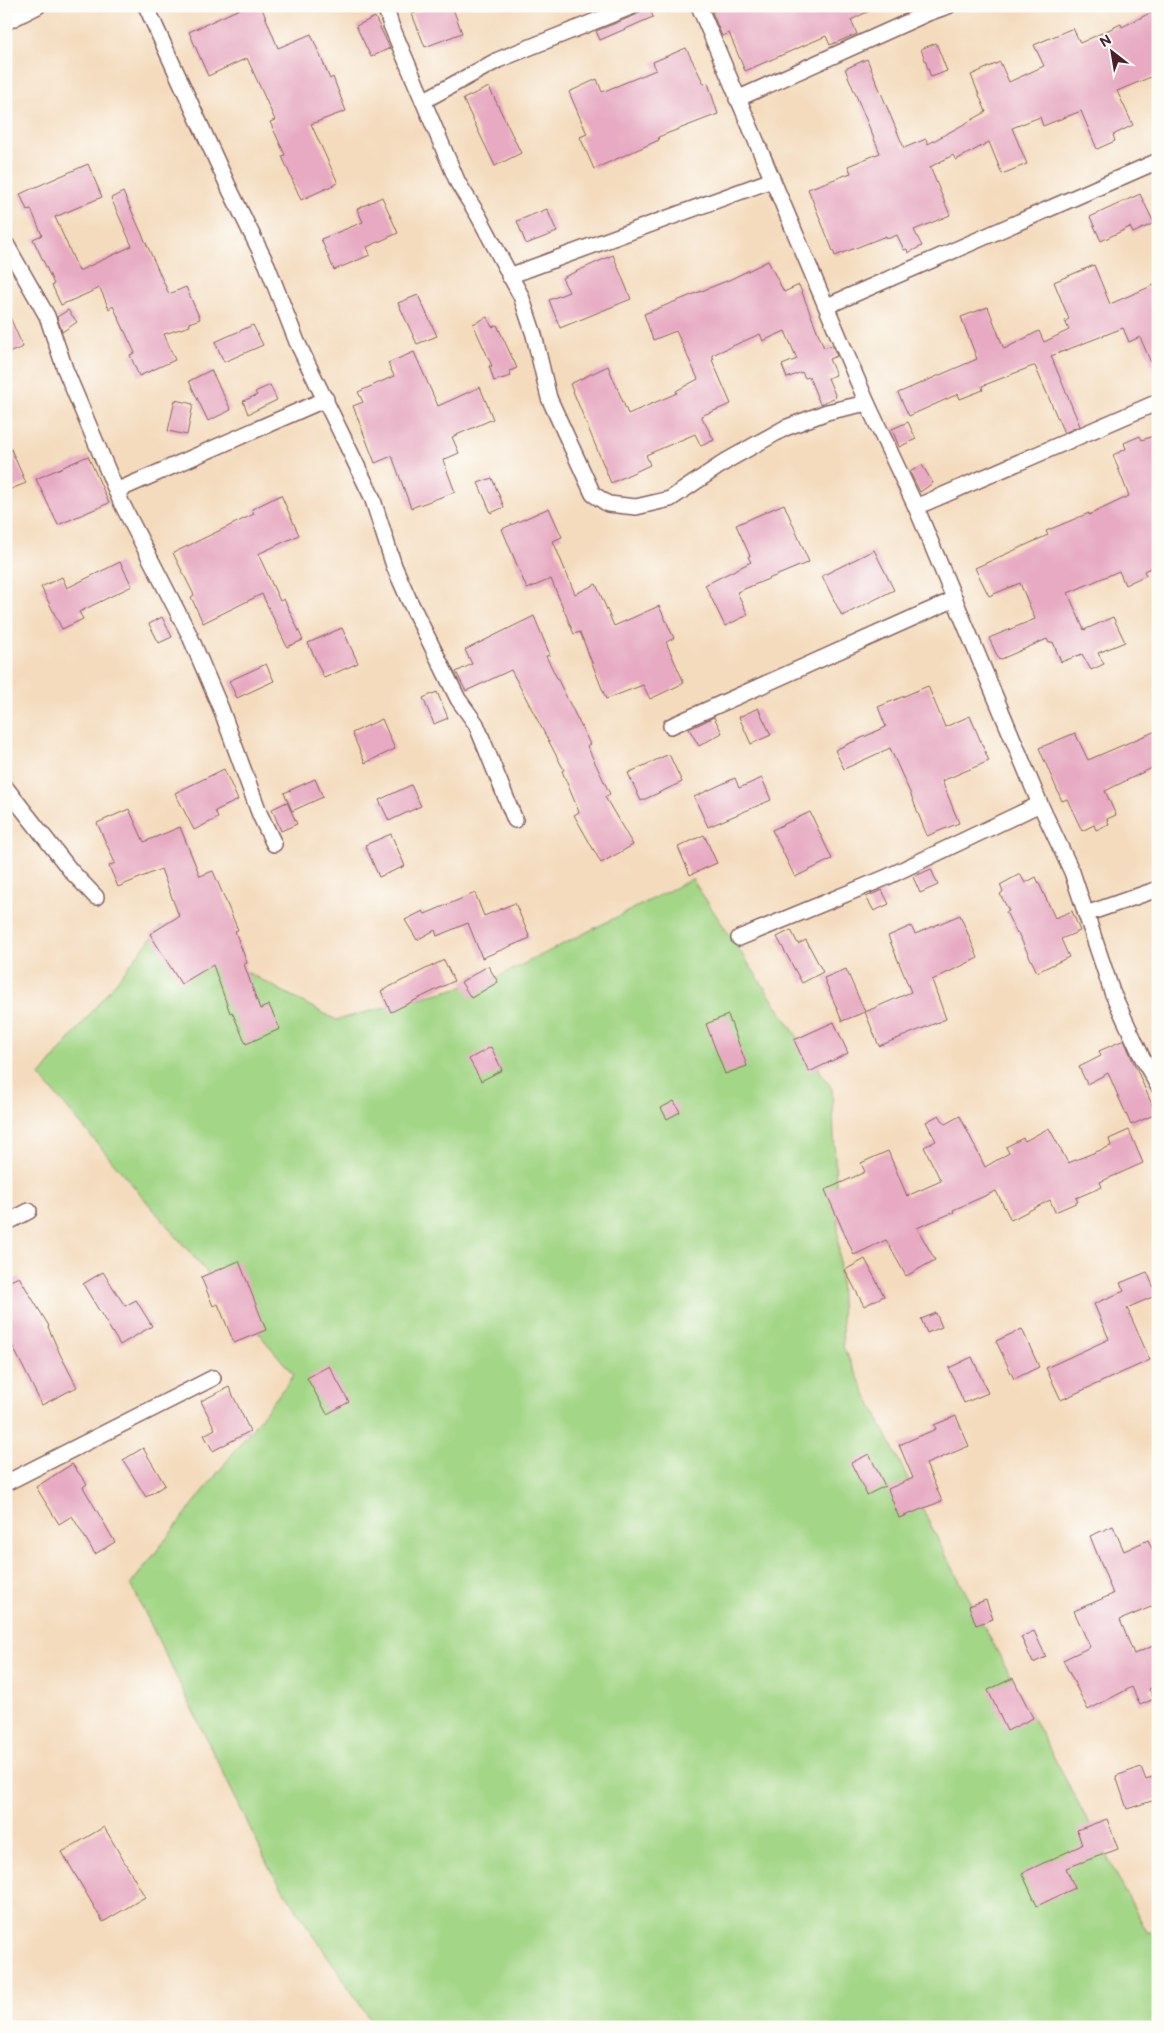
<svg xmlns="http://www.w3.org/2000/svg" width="1164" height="2033" viewBox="0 0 1164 2033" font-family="'Balsamiq Sans',sans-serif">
<rect width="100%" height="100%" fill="#fdfcf7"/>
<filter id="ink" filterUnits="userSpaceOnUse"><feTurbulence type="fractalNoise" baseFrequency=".02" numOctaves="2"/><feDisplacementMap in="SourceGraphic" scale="10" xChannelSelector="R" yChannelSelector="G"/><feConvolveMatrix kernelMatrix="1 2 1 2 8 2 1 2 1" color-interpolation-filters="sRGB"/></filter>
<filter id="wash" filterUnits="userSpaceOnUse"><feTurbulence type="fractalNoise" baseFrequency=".0096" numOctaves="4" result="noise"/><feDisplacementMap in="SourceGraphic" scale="20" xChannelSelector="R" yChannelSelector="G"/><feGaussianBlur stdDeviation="1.12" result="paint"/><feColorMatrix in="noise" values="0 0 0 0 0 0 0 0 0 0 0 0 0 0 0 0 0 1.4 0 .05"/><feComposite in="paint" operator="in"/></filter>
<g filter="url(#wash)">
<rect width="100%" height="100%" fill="#f4dbbe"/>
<polygon fill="#a3d686" stroke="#767a58" points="692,879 832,1089 843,1347 941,1546 1147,1932 1158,1933 1158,2027 375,2027 271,1871 131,1584 294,1375 40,1076 161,926 336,1020 496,978"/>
<g id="blocks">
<g fill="#e7aac2">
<polygon points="246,6 261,6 278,48 311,34 330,79 333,77 346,111 311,124 338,183 301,200 282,156 285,155 270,122 275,120 247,58 208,76 189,32"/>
<polygon points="431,6 452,6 462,33 425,47 412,14"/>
<polygon points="642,6 649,6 653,17 600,40 596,31 636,15 641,11"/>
<polygon points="724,6 879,6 851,20 857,34 830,45 826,36 745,71 729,33 722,36 712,12"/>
<polygon points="1158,9 1158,74 1117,91 1133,125 1113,135 1115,141 1097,149 1081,111 1043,126 1040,117 1012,128 1027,164 1002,174 989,142 956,160 953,155 930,167 950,215 914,230 922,246 908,253 907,249 904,250 897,235 887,239 886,236 835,256 808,189 851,173 848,166 880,153 845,69 867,59 904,148 926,139 928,144 986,112 971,75 1000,62 1009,82 1044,66 1034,45 1073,28 1080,43 1121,24 1122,27"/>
<polygon points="375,17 390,48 371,57 356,26"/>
<polygon points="936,43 947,71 931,77 921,49"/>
<polygon points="686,48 704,84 708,83 718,114 658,137 659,140 594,169 580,137 587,134 569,92 597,79 602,92 656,70 653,62"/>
<polygon points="489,87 521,153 495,166 463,99"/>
<polygon points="88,164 102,197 55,217 79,271 132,246 111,198 123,192 169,294 186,287 200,319 189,323 190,326 164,334 175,360 139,376 130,355 135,353 113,306 109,309 100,288 61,305 52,285 54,284 33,239 42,235 31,209 27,210 20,194"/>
<polygon points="1140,194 1154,223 1133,233 1130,227 1101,241 1090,217"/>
<polygon points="382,197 398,233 367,247 370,255 334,270 321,239 363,222 357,209"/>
<polygon points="547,209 557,232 526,244 517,221"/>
<polygon points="613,255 631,299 560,328 549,300 569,292 562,278"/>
<polygon points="768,261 784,292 799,285 824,348 832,345 837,356 829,359 836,375 828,378 836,397 820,404 809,377 805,378 802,372 787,378 782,365 797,359 785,331 763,341 760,334 712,355 714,359 712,360 731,404 701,416 714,440 701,446 695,434 646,455 650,465 611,483 570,384 608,366 628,414 677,393 676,391 698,379 676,331 653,340 644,314 729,280"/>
<polygon points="1094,265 1110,304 1154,285 1158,293 1158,379 1140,337 1129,342 1123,328 1051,356 1080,426 1064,433 1035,366 1033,366 982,386 983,390 960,399 958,394 909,416 898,393 977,359 961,317 988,307 1004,349 1039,331 1044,342 1069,330 1065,321 1069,319 1054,282"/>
<polygon points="418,295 437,336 417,344 398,303"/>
<polygon points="6,308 23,347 6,354"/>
<polygon points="68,310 77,322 62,332 57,317"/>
<polygon points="487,317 492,327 497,325 517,368 510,371 511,376 494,381 489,366 492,366 473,324"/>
<polygon points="253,325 263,345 224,362 215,342"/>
<polygon points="414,352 438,406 480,387 493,419 452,437 459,453 443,460 455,492 411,508 392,456 375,463 353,406 363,402 358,392 394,376 388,363"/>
<polygon points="211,370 231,410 208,421 189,381"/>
<polygon points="270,385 277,400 248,414 243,401 257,395 255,392"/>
<polygon points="175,400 193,404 187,435 168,431"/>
<polygon points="908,422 916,439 899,447 892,429"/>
<polygon points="1140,436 1142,440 1153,436 1158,447 1158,525 1153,527 1158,538 1158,565 1144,571 1146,575 1125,585 1119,571 1068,593 1084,630 1113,617 1125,642 1098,653 1104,664 1091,670 1082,654 1061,662 1053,642 1049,643 1047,639 999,660 989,638 1035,619 1020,583 989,596 975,568 1048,535 1046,531 1089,513 1089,515 1129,496 1113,455 1126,449 1124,443"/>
<polygon points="6,438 26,483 6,491"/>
<polygon points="88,456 109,503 58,525 36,479"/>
<polygon points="922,465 933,483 920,492 910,472"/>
<polygon points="492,478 504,507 491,513 478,483"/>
<polygon points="281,495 299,535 258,554 280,601 284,599 303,640 287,647 262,594 203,623 191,597 194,595 173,553 254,514 252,509"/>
<polygon points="784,504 809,562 737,592 748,615 725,626 705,585 751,562 748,557 750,556 736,525"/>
<polygon points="549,508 562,537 553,541 575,594 596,584 614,626 659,606 674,638 666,642 684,683 650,699 643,685 606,699 580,632 574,634 551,579 527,589 502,529"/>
<polygon points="874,550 894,590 842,616 822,576"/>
<polygon points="120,562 132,586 79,612 83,619 62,629 41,587 62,577 67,588"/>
<polygon points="534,616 550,655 546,656 590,744 587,746 610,794 605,797 633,845 601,863 574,815 579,812 562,771 564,770 511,670 466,691 456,672 472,664 465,650"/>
<polygon points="162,617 172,637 159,643 149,624"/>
<polygon points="342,628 358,663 324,678 308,643"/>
<polygon points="266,664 274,681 237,698 229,681"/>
<polygon points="928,686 945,727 970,716 989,761 942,781 959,823 927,836 911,795 890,748 844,769 835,750 886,727 878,707"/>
<polygon points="437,692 448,718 434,724 423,698"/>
<polygon points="758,708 771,735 751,744 739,717"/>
<polygon points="714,717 722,733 699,746 689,729"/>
<polygon points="382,719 395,749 365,763 352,733"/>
<polygon points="1158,730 1158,765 1105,791 1116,815 1107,819 1109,824 1096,830 1094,825 1082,831 1067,799 1062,801 1039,748 1075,733 1088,760"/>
<polygon points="669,754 682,782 641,801 628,773"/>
<polygon points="224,769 238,800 215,811 218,818 194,830 175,793"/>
<polygon points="735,778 739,788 762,778 771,800 708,827 694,797"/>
<polygon points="315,779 323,797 292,811 284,793"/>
<polygon points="411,785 421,806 389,821 379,800"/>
<polygon points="287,802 297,824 281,831 272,809"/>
<polygon points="129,809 144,842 180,827 200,876 213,871 238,930 235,931 247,963 244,964 260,1009 269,1005 280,1029 246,1044 232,1012 230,1013 213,965 181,984 150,934 179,916 161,869 118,887 109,866 115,863 97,823"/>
<polygon points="810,812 832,859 795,877 772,830"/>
<polygon points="391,834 405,866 379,877 365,845"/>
<polygon points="704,835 717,863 690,875 678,847"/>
<polygon points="931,869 938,885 920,893 913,877"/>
<polygon points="1020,874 1025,883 1036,877 1055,918 1072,911 1080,931 1061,939 1069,957 1037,972 1018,933 1017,934 1006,912 1009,911 1000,894 1003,892 1000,885"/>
<polygon points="882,890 889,904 874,911 866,897"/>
<polygon points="475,893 484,916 515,903 530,938 482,958 468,923 437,936 435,930 417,940 405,920 423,911 425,914"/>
<polygon points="960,915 978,958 932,980 946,1019 879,1046 865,1012 911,992 888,936 911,926 915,934"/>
<polygon points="791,930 798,944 806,940 823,972 802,983 777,937"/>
<polygon points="444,960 454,981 391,1012 381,991"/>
<polygon points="488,966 498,982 471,998 461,982"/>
<polygon points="846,969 865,1012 842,1021 824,978"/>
<polygon points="728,1015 747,1066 725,1074 706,1024"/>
<polygon points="834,1022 848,1053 809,1072 794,1040"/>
<polygon points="1124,1040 1156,1114 1131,1125 1108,1073 1087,1084 1079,1067 1101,1056 1099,1051"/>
<polygon points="491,1047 502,1070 481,1081 469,1059"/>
<polygon points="674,1101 680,1112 667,1119 661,1108"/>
<polygon points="939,1115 945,1124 960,1116 985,1167 1009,1153 1006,1147 1023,1138 1025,1141 1049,1128 1068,1163 1111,1146 1109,1139 1129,1130 1143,1163 1100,1182 1102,1187 1076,1198 1078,1202 1055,1212 1050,1200 1011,1220 996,1191 953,1210 954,1212 917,1228 935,1260 906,1276 886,1240 854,1255 825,1190 865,1172 861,1163 888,1151 907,1196 941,1181 924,1147 936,1141 926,1122"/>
<polygon points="865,1259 884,1296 864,1306 845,1270"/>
<polygon points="239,1261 266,1330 234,1343 218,1304 213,1306 201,1277"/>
<polygon points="103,1272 125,1306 136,1300 152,1326 120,1345 83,1284"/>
<polygon points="1147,1272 1157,1295 1127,1308 1150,1360 1061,1400 1046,1368 1109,1339 1094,1304 1124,1291 1120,1283"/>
<polygon points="19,1277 49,1326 48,1327 60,1354 77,1387 42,1405 12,1345 6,1348 6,1283"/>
<polygon points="936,1313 942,1327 927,1333 921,1319"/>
<polygon points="1022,1329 1039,1367 1014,1379 996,1341"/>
<polygon points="972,1357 988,1393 964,1403 949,1368"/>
<polygon points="329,1366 349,1402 327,1414 307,1378"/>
<polygon points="229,1387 250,1431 213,1451 204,1435 215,1429 201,1401"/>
<polygon points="956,1416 969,1446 926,1464 942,1501 899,1518 888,1489 913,1478 899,1445 936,1429 934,1425"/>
<polygon points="143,1448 165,1485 146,1497 123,1460"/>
<polygon points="869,1454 885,1486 867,1495 851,1463"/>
<polygon points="72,1464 87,1484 83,1487 115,1542 95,1554 72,1516 59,1524 36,1487"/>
<polygon points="1113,1526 1124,1551 1148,1540 1158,1562 1158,1604 1120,1620 1134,1654 1158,1644 1158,1685 1149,1689 1154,1699 1140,1705 1132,1687 1088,1710 1063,1660 1090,1647 1074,1611 1113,1594 1090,1536"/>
<polygon points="986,1600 993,1619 976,1625 969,1606"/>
<polygon points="1034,1631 1046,1657 1033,1663 1021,1637"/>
<polygon points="1013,1678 1033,1718 1007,1731 988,1690"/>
<polygon points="1141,1767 1146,1780 1158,1774 1158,1799 1127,1809 1116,1776"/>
<polygon points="1107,1819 1118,1849 1066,1868 1075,1888 1037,1906 1022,1873 1082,1845 1077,1830"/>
<polygon points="104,1827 145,1897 103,1922 62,1852"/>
</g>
</g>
</g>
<g filter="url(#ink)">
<use href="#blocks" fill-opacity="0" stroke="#86615e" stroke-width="1"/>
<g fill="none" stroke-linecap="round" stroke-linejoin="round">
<g stroke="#86615e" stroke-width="18">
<g id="street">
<polyline points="146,6 230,190 267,265 297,342 372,497 394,566 409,600 458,699 476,724 515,820"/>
<polyline points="385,6 391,25 458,183 478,215 521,296 534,335 549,398 593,494 608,504 636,507 670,499 728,460 785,428 827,412 867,403"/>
<polyline points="699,6 867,403 916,507 1040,804 1072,872 1112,992 1141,1055 1158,1086"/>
<polyline points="6,22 38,6"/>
<polyline points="737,99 928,13 948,6"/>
<polyline points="423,101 498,60 633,6"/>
<polyline points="6,244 47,316 65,369 121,502 189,634 221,709 260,815 274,844"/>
<polyline points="509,276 772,180"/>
<polyline points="827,306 1158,161"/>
<polyline points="116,491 326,399"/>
<polyline points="916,507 1158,402"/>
<polyline points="671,726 955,599"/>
<polyline points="6,788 71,871 96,897"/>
<polyline points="1086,914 1158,889"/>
<polyline points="739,938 885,878 1040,804"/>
<polyline points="6,1223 29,1211"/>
<polyline points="6,1483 213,1378"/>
</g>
</g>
<use href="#street" stroke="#fff" stroke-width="15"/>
</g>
</g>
<rect width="1164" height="2033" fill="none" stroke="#fdfcf7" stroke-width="25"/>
<g transform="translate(1112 52) rotate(329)" stroke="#fdfcf7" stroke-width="4" paint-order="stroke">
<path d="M0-4L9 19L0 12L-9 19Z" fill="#4a1f2b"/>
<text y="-8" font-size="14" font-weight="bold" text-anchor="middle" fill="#4a1f2b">N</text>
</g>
</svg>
